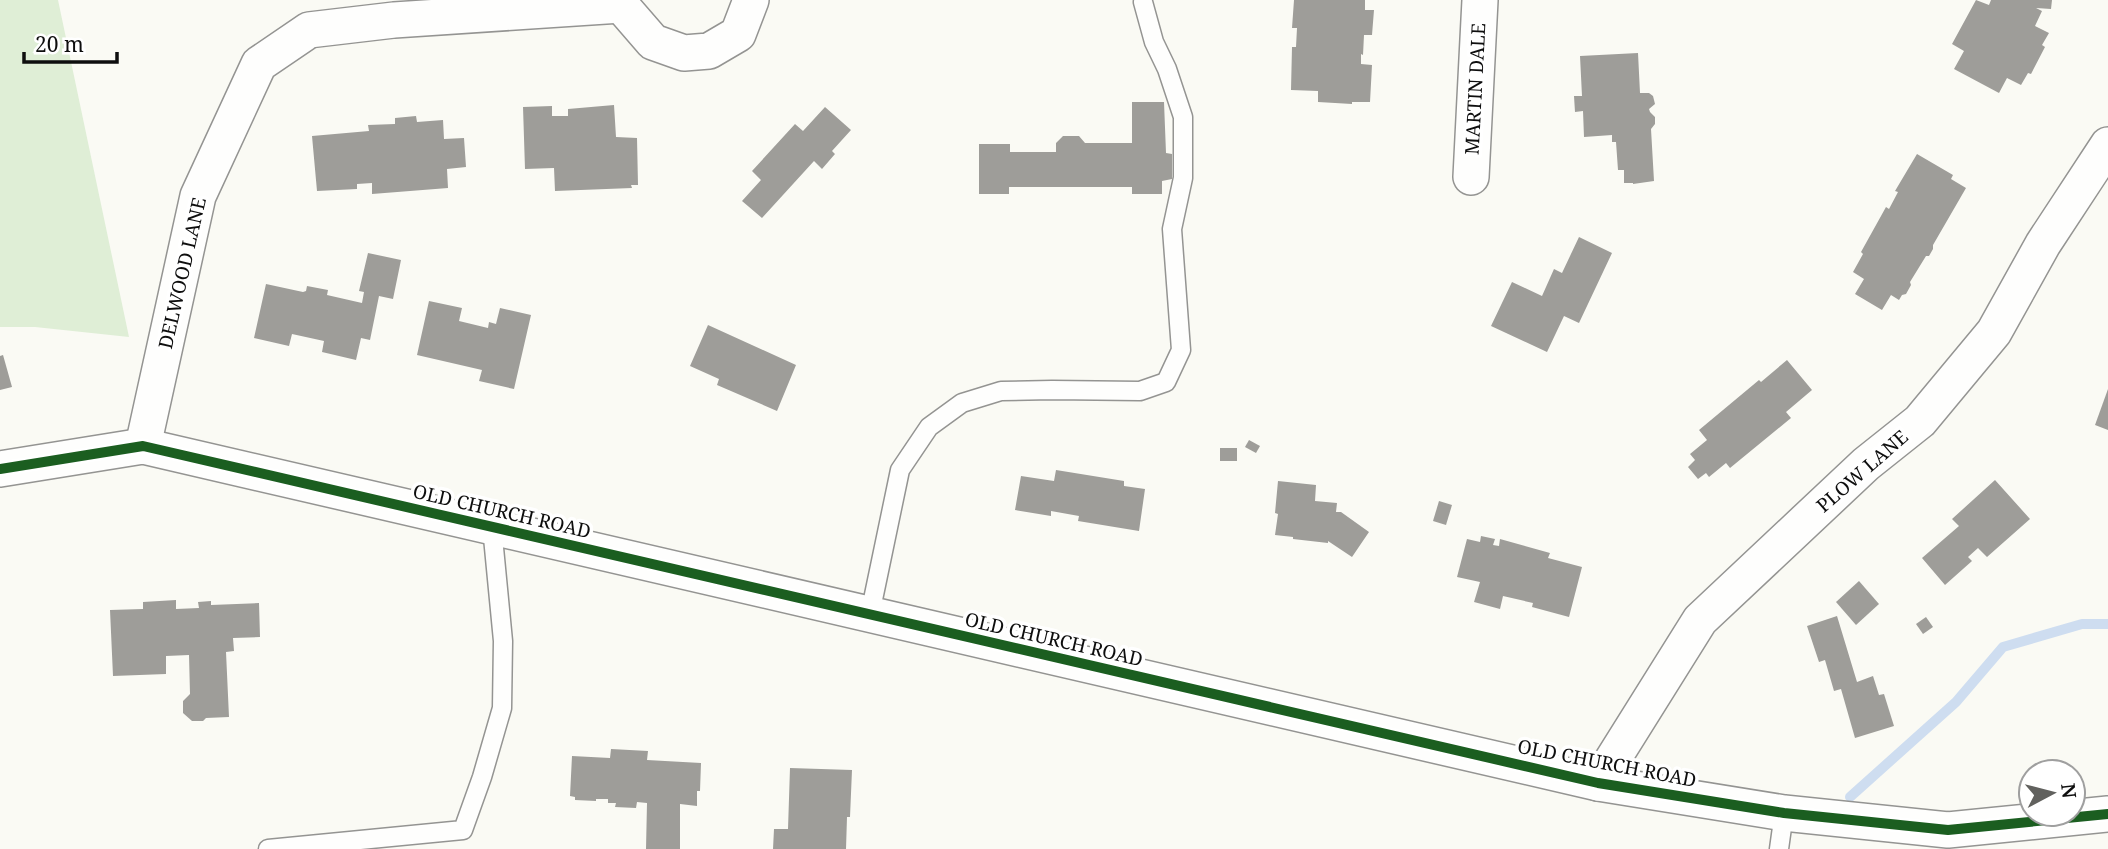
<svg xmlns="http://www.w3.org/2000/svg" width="2108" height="849" viewBox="0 0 2108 849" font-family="'Noto Serif',serif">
<rect width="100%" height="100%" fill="#fafaf4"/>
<polygon fill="#dfeed6" points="0,0 58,0 129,337 35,327 0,327"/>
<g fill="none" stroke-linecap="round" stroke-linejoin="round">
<polyline stroke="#ceddf0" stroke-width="10" points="1850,797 1956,702 2003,647 2082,624 2108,624"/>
</g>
<g fill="#9e9d99">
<polygon points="1294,0 1365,0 1365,10 1374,10 1372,35 1364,35 1363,55 1361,54 1361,64 1372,65 1370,102 1352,102 1352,104 1318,102 1318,91 1291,90 1292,47 1296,47 1297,28 1292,28"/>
<polygon points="1976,0 1989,5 1991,0 2052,0 2051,9 2036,8 2042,11 2035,26 2049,33 2042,45 2045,47 2031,74 2028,73 2021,85 2007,78 1999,93 1954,69 1964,51 1952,44"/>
<polygon points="1638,53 1640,93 1649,93 1653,96 1655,104 1649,109 1650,112 1655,117 1655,124 1651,129 1654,181 1633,184 1633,183 1624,183 1624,170 1618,170 1616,142 1612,142 1612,135 1584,137 1583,111 1575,112 1574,96 1582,96 1580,56"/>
<polygon points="1132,102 1164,102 1166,153 1172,154 1172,179 1162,181 1162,194 1132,194 1132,187 1009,187 1009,194 979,194 979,144 1010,144 1010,152 1056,152 1056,143 1063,136 1079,136 1085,143 1132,143"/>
<polygon points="614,105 616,137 637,138 638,185 631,185 632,188 555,191 554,168 525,169 523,107 552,106 552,116 568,116 568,109"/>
<polygon points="825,107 851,130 832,151 835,154 822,169 814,161 762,218 742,201 761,180 752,171 795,124 803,131"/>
<polygon points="416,116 417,122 443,120 444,139 464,138 466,167 447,169 448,188 372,194 372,183 357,184 357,189 317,191 312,136 369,131 368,125 395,124 395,118"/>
<polygon points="1917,154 1953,175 1951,179 1966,188 1933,245 1933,249 1929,256 1926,256 1910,282 1911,285 1906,294 1902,295 1899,300 1891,295 1882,310 1855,294 1864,279 1853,272 1863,254 1861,252 1886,207 1889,209 1898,192 1895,191"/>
<polygon points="1579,237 1612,253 1579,323 1564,316 1547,352 1491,326 1512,282 1542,296 1554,269 1562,273"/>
<polygon points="368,253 401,260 393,299 379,296 370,340 361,338 356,360 322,352 324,341 292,334 289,346 254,338 266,284 303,292 306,291 307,286 328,290 327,295 362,303 364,292 359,291"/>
<polygon points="429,301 462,308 459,321 488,328 489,322 496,324 500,308 531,315 514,389 479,381 482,370 417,355"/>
<polygon points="708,325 796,365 777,411 717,385 719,379 690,366"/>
<polygon points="3,355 12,387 0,390 0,356"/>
<polygon points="1787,360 1812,390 1786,412 1791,418 1730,468 1726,463 1709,477 1706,473 1698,479 1688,467 1695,460 1690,454 1707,440 1699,430 1759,380 1761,382"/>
<polygon points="2108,389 2108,430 2095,425"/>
<polygon points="1249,440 1260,446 1256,453 1245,447"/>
<rect x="1220" y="448" width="17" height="13"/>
<polygon points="1056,470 1124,481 1124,486 1145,489 1139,531 1078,521 1079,516 1051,511 1051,516 1015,510 1021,476 1054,481"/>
<polygon points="1995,480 2030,519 1987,557 1978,548 1968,557 1972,561 1945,585 1922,558 1959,526 1952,519"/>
<polygon points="1278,481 1316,485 1315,501 1337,503 1336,512 1341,512 1369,532 1352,557 1328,541 1328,543 1293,539 1293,537 1275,535 1278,514 1275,513"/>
<polygon points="1439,501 1452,505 1446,525 1433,521"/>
<polygon points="1481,536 1495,539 1493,545 1499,546 1500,539 1550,553 1548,558 1582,567 1569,617 1532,607 1533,603 1503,596 1500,609 1474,602 1480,582 1457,577 1467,539 1480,542"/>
<polygon points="1859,581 1879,604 1856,625 1836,602"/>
<polygon points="176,600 176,609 199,608 198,602 211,601 211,605 259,603 260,637 233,638 234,651 226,652 229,717 206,718 203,721 192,721 183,713 183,701 190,694 189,655 166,656 166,674 113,676 110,610 143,609 143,602"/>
<polygon points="1837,616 1857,682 1873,676 1879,695 1884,694 1894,726 1855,738 1841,689 1834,691 1825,660 1819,662 1807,626"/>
<polygon points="1926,617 1933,627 1923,634 1916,624"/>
<polygon points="611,749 648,751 647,760 701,763 700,791 697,791 697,806 680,804 680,849 646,849 647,803 637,802 636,808 615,807 616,803 608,803 608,799 596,799 596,801 575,800 575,797 570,796 572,756 610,758"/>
<polygon points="790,768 852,770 850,817 847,817 846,849 773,849 774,829 788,829"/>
</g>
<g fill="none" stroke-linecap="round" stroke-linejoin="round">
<g stroke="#949492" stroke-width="21">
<g id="lane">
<polyline points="870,614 900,470 929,427 962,403 1001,391 1052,390 1140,391 1166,382 1181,350 1172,229 1183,178 1183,117 1167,69 1154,42 1143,2"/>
<polyline points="268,849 463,830 482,777 502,708 503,641 492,527"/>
<polyline points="1779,849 1784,813"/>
</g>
</g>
<g stroke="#949492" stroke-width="38">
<g id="street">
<polyline points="621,5 653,42 684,53 709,51 738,34 751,0"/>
<polyline points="1471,177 1480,0"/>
<polyline points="143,446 198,196 259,64 309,30 394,20 621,5"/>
<polyline points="0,469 143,446 1598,783 1784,813 1948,830 2108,814"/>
<polyline points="1598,783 1700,620 1866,464 1920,421 1994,332 2043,244 2108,145"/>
</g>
</g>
<use href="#lane" stroke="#fefefd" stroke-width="18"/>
<use href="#street" stroke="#fefefd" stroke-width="35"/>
<g stroke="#fff" stroke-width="15">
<polyline id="cycleway" points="0,469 143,446 1598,783 1784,813 1948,830 2108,814"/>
</g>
<use href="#cycleway" stroke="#1b5e20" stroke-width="10"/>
</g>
<g text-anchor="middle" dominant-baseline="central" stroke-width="7" stroke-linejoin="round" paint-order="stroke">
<g font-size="19" fill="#0e0e0e" stroke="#fff">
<text transform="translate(1475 89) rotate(-87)">MARTIN DALE</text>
<text transform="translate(182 273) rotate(-77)">DELWOOD LANE</text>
<text transform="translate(1862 471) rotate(-41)">PLOW LANE</text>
<text transform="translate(502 511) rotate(13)">OLD CHURCH ROAD</text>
<text transform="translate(1054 639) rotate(13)">OLD CHURCH ROAD</text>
<text transform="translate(1607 763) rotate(11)">OLD CHURCH ROAD</text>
</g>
</g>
<g transform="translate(2052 793) rotate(83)"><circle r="33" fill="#ffffff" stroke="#9f9f9f" stroke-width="2"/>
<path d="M0-5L12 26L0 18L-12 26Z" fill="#61615e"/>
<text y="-10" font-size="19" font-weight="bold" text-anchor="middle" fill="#0e0e0e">N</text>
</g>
<path d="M24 52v10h93v-10" fill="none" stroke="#0e0e0e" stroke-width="3.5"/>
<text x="35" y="52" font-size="21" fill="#0e0e0e" stroke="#ffffff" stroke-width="5" paint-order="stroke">20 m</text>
</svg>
